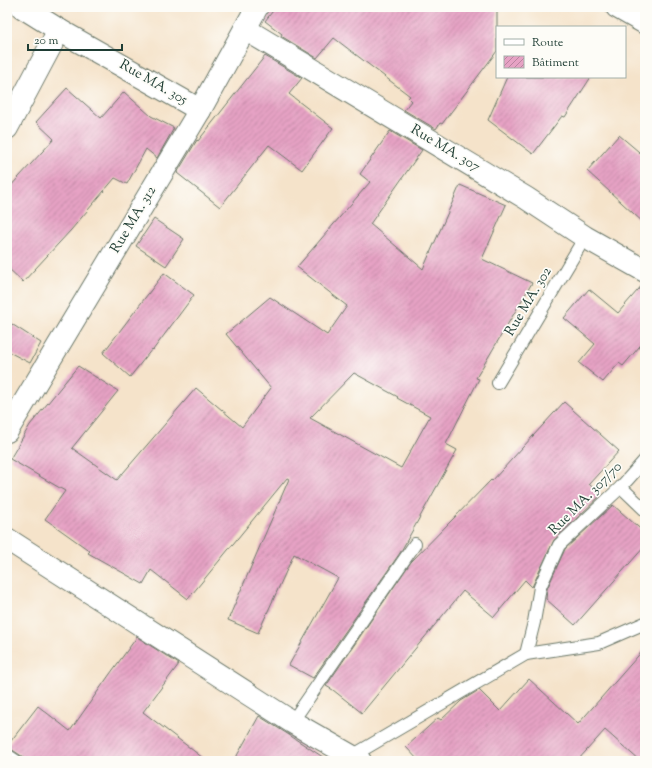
<svg xmlns="http://www.w3.org/2000/svg" width="652" height="768" viewBox="0 0 652 768" font-family="'Sorts Mill Goudy',serif">
<defs>
<pattern id="building-hatch" width="6" height="6" patternUnits="userSpaceOnUse"><rect width="6" height="6" fill="#e6a2c4"/><path d="M-1 1l2-2M0 6l6-6M5 7l2-2" fill="none" stroke="#ba85a0"/></pattern>
</defs>
<rect width="100%" height="100%" fill="#fdfcf7"/>
<filter id="ink" filterUnits="userSpaceOnUse"><feTurbulence type="fractalNoise" baseFrequency=".025" numOctaves="2"/><feDisplacementMap in="SourceGraphic" scale="8" xChannelSelector="R" yChannelSelector="G"/><feConvolveMatrix kernelMatrix="1 2 1 2 8 2 1 2 1" color-interpolation-filters="sRGB"/></filter>
<filter id="wash" filterUnits="userSpaceOnUse"><feTurbulence type="fractalNoise" baseFrequency=".012" numOctaves="4" result="noise"/><feDisplacementMap in="SourceGraphic" scale="16" xChannelSelector="R" yChannelSelector="G"/><feGaussianBlur stdDeviation="0.9" result="paint"/><feColorMatrix in="noise" values="0 0 0 0 0 0 0 0 0 0 0 0 0 0 0 0 0 1.4 0 .05"/><feComposite in="paint" operator="in"/></filter>
<g filter="url(#wash)">
<rect width="100%" height="100%" fill="#f5e3ca"/>
<g id="blocks">
<g fill="url(#building-hatch)" fill-rule="evenodd">
<polygon points="276,7 497,7 497,51 442,124 440,123 436,129 404,110 411,101 408,98 410,96 334,38 317,58 281,36 282,34 265,21"/>
<polygon points="265,56 302,78 289,94 333,128 302,170 269,145 220,207 177,173 197,140 198,141"/>
<polygon points="507,77 591,77 565,117 562,116 533,154 488,120"/>
<polygon points="67,88 101,118 124,92 151,116 174,128 157,158 146,149 127,184 115,178 71,230 23,282 7,267 7,190 54,139 36,122"/>
<path d="M390,131L422,150L370,224L423,269L460,185L506,205L482,259L532,283L476,378L479,379L446,444L457,450L400,553L313,678L289,665L338,578L294,554L258,633L228,620L289,479L287,478L188,599L151,570L143,584L88,553L90,551L45,519L65,491L10,459L30,425L78,366L118,391L72,448L117,480L196,388L242,427L271,388L226,334L270,297L327,335L347,306L297,267L370,182L360,174ZM354,373L398,397L397,398L430,416L401,468L310,418Z"/>
<polygon points="619,135 645,157 645,224 587,171"/>
<polygon points="154,219 184,239 166,266 136,246"/>
<polygon points="164,273 194,295 153,350 152,349 130,377 103,353"/>
<polygon points="644,283 645,283 645,340 623,366 619,363 603,382 579,363 595,344 564,318 589,289 618,313"/>
<polygon points="7,321 41,343 30,363 7,351"/>
<polygon points="564,402 619,451 589,484 601,495 554,540 532,587 525,580 494,617 463,591 362,713 333,690 326,686 411,562 491,480 492,481"/>
<polygon points="613,505 645,533 645,546 575,625 546,599 547,589 565,549"/>
<polygon points="137,637 179,664 143,712 207,761 23,761 23,757 11,749 7,748 7,746 38,706 70,731 110,674"/>
<polygon points="645,648 645,761 640,761 605,730 577,761 419,761 406,747 438,718 441,720 461,701 479,690 500,711 529,679 578,724"/>
<polygon points="259,716 286,733 329,761 234,761"/>
</g>
</g>
</g>
<g filter="url(#ink)">
<use href="#blocks" fill-opacity="0" stroke="#6a7768" stroke-width="1"/>
<g fill="none" stroke-linecap="round" stroke-linejoin="round">
<g stroke="#6a7768" stroke-width="14">
<g id="lane">
<polyline points="498,383 585,237"/>
<polyline points="621,487 645,510"/>
<polyline points="526,654 534,622 540,587 559,545 621,487 645,460"/>
<polyline points="292,722 415,544"/>
<polyline points="7,755 16,761"/>
<polyline points="352,756 526,654 599,643 645,623"/>
</g>
</g>
<g stroke="#6a7768" stroke-width="24">
<g id="street">
<polyline points="22,7 59,30 200,110"/>
<polyline points="617,7 645,23"/>
<polyline points="245,29 526,198 585,237 645,271"/>
<polyline points="7,128 59,30"/>
<polyline points="7,431 200,110 257,7"/>
<polyline points="7,539 292,722 360,761"/>
</g>
</g>
<use href="#lane" stroke="#fff" stroke-width="12"/>
<use href="#street" stroke="#fff" stroke-width="22"/>
</g>
</g>
<g text-anchor="middle" dominant-baseline="central" stroke-width="3.5" stroke-linejoin="round" paint-order="stroke">
<g font-size="14" fill="#1f3d34" stroke="#fdfcf7">
<text transform="translate(153 83) rotate(30)">Rue MA. 305</text>
<text transform="translate(445 149) rotate(31)">Rue MA. 307</text>
<text transform="translate(134 220) rotate(-59)">Rue MA. 312</text>
<text transform="translate(529 302) rotate(-59)">Rue MA. 302</text>
<text transform="translate(586 499) rotate(-45)">Rue MA. 307/70</text>
</g>
</g>
<rect width="652" height="768" fill="none" stroke="#fdfcf7" stroke-width="24"/>
<rect x="496" y="26" width="130" height="52" fill="#fdfcf7" stroke="#a4b0a9"/>
<rect x="504" y="39" width="20" height="6" fill="#ffffff" stroke="#a4b0a9"/>
<text x="532" y="46" font-size="12" fill="#1f3d34">Route</text>
<rect x="504" y="56" width="20" height="12" fill="url(#building-hatch)" stroke="#a4b0a9"/>
<text x="532" y="66" font-size="12" fill="#1f3d34">Bâtiment</text>
<path d="M28 44v6h94v-6" fill="none" stroke="#1f3d34" stroke-width="2"/>
<text x="34" y="44" font-size="12" fill="#1f3d34" stroke="#fdfcf7" stroke-width="3" paint-order="stroke">20 m</text>
</svg>
